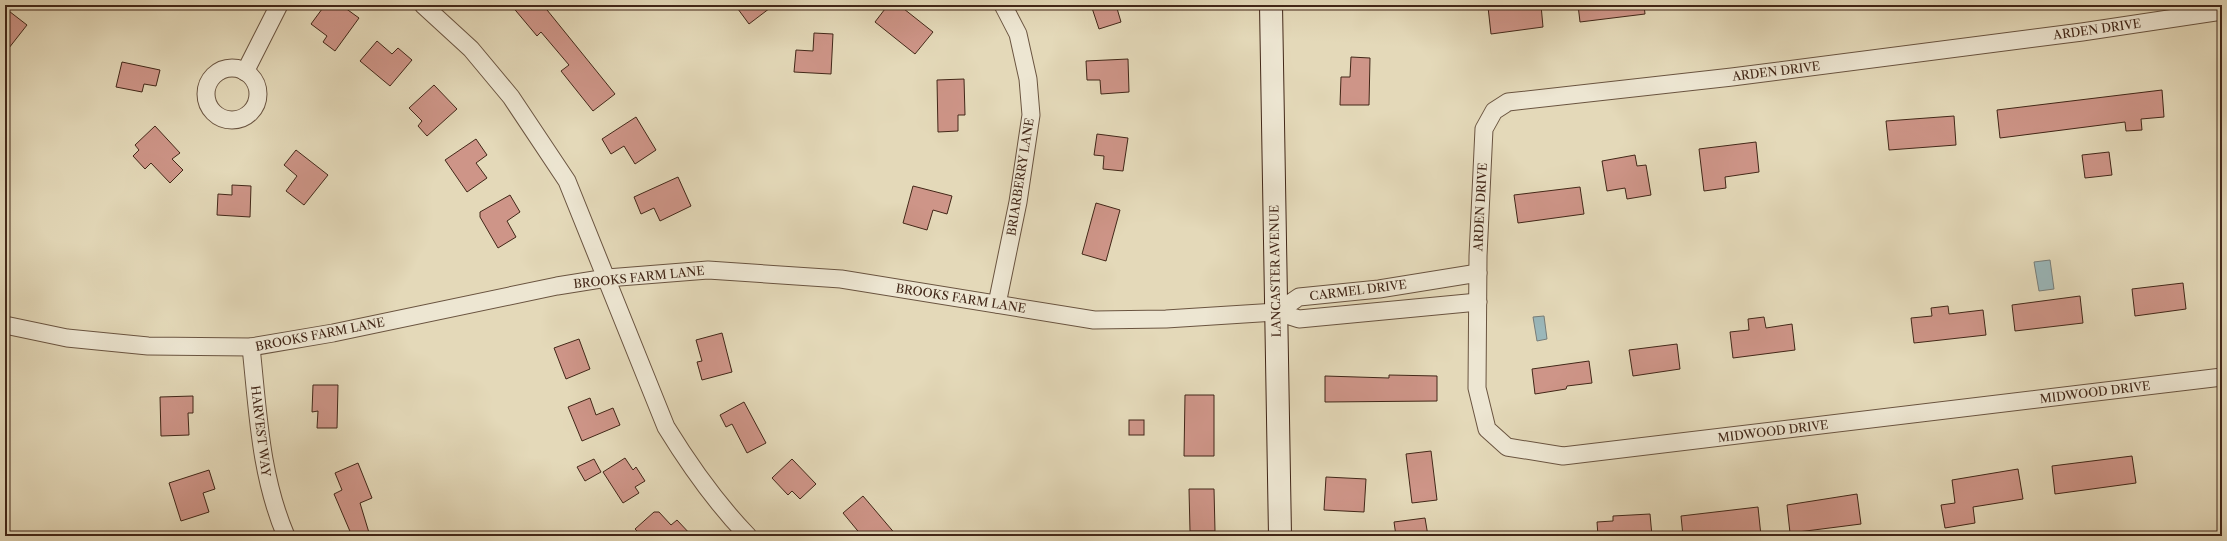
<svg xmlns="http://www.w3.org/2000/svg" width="2227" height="541" viewBox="0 0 2227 541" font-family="'Libre Caslon Text',serif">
<rect width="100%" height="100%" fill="#e4d9b9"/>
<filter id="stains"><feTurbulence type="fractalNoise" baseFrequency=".005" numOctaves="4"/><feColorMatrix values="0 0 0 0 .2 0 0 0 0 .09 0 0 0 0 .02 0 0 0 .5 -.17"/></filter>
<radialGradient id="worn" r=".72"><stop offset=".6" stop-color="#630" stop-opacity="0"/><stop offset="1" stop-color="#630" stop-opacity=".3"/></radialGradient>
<g fill="#9ab7ba" stroke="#777d79">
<polygon points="2050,260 2054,289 2039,291 2034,262"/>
<polygon points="1544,316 1547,339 1537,341 1533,317"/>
</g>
<g fill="#ce9588" stroke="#422718">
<polygon points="325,5 341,5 359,18 335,51 323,42 327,36 311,24"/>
<polygon points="511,5 543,5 615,94 593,111 561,71 569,65 541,32 537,36"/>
<polygon points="735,5 774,5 749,24"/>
<polygon points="888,5 899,5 933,32 915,54 875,22"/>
<polygon points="1091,5 1116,5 1121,22 1099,29"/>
<polygon points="1496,5 1541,5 1543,27 1491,34 1488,7"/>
<polygon points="1578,5 1644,5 1645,14 1580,22"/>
<polygon points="5,8 27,25 5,53"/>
<polygon points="814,33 833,34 831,74 794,72 796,50 813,51"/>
<polygon points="377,41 392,54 398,48 412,60 390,86 360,61"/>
<polygon points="1351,57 1370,58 1369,105 1340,105 1341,77 1350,77"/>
<polygon points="1128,59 1129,92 1101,94 1100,80 1087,80 1086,61"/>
<polygon points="122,62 160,70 156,86 144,84 142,92 116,87"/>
<polygon points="964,79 965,115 958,115 958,131 938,132 937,80"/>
<polygon points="434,85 457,109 427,136 418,126 422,121 409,108"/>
<polygon points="2162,90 2164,117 2141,119 2142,130 2126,131 2125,122 2000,138 1997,110"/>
<polygon points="1954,116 1956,145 1889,150 1886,121"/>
<polygon points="636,117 656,150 635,164 624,146 611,154 602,139"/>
<polygon points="155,126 180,153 172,159 183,170 170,183 151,163 145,169 133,156 139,150 135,145"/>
<polygon points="1097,134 1128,138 1123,171 1103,169 1104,156 1094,155"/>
<polygon points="476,139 487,155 476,163 487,178 467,192 445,160"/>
<polygon points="1756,142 1759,172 1725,177 1726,188 1704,191 1699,149"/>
<polygon points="296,150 328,175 304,205 286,191 297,176 284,165"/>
<polygon points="2109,152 2112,175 2085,178 2082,155"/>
<polygon points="1635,155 1637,166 1646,165 1651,195 1627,199 1625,188 1607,191 1602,161"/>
<polygon points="678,177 691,206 660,221 654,208 641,214 634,197"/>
<polygon points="232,185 251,186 250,217 217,215 218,194 232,195"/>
<polygon points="913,186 952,196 947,214 933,210 927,230 903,223"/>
<polygon points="1580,187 1584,214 1518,223 1514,195"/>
<polygon points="510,195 520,212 507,221 516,237 498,248 480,217 480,212"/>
<polygon points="1096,203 1120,210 1106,261 1082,254"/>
<polygon points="2183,283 2186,309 2135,316 2132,289"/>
<polygon points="2080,296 2083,323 2015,331 2012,305"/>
<polygon points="1948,306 1949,314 1983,310 1986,335 1914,343 1911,318 1932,316 1931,308"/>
<polygon points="1764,317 1766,328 1792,324 1795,350 1733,358 1730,332 1749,330 1748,319"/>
<polygon points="722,333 732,372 702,380 697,362 702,361 696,340"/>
<polygon points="579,339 590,369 566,379 554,348"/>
<polygon points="1677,344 1680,369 1633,376 1629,350"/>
<polygon points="1589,361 1592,383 1567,386 1566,389 1535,394 1532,369"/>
<polygon points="1389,375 1437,376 1437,401 1325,402 1325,376 1389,378"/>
<polygon points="313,385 338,385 337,428 317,428 318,411 312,412"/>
<polygon points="1185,395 1214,395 1214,456 1184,456"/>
<polygon points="193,396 193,413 188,413 189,435 161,436 160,397"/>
<polygon points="590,398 596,415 613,408 620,425 582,441 568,407"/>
<polygon points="744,402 766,443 747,453 732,424 726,427 720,415"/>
<rect x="1129" y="420" width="15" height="15"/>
<polygon points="1431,451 1437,500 1412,503 1406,454"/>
<polygon points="2132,456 2136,483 2055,494 2052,466"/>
<polygon points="625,458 633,470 636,467 645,481 635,487 639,493 623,503 603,472"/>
<polygon points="594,459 601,472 585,481 577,467"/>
<polygon points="792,459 816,484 800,499 792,491 788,495 772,478"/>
<polygon points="358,463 372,498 360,503 370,536 352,536 334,494 342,490 335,473"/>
<polygon points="2018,469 2023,499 1973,507 1975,523 1945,528 1941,505 1955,503 1952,480"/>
<polygon points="209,470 215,489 203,493 209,512 181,521 169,483"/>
<polygon points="1326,477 1366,479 1364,512 1324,510"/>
<polygon points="1189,489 1214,489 1215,531 1190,531"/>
<polygon points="1857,494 1861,524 1790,533 1787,505"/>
<polygon points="863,496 897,536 862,536 843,513"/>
<polygon points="1758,507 1761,536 1738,536 1738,532 1683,536 1681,516"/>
<polygon points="654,512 659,512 671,525 677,520 692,536 642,536 635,529"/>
<polygon points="1650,514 1652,536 1598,536 1597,522 1613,521 1613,516"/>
<polygon points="1425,518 1428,536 1396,536 1394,522"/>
</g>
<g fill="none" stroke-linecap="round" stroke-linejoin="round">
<g stroke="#6a5440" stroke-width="19">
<g id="minor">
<path d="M423,5L471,49L511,97L567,181L666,427C690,466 716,503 748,536"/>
<polyline points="2222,11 2082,32 1732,77 1508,102 1494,111 1484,129 1478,256 1477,388 1487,429 1507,447 1563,456 2222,377"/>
<circle cx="232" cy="94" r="26"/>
<polyline points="245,72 279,5"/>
<polyline points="997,304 1018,202 1031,115 1028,79 1018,34 1003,5"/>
<polyline points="1277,312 1299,297 1379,289 1478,273"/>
<polyline points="5,325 67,338 148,346 251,347 333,333 557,286 607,278 708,270 841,279 1094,320 1166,319 1277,312 1299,319 1478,302"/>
<path d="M251,347C258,412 260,475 286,536"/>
</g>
</g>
<g stroke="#422718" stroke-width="24">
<polyline id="secondary" points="1271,5 1280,536"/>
</g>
<use href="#minor" stroke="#ede6d2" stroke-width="17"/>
<use href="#secondary" stroke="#ede6d2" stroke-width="22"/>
</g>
<g text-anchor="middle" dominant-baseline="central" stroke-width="3" stroke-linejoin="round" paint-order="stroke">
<g font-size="12" fill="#422718" stroke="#ede6d2">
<text transform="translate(2097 29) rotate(-8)">ARDEN DRIVE</text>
<text transform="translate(1776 71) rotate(-7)">ARDEN DRIVE</text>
<text transform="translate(1020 177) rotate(-81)">BRIARBERRY LANE</text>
<text transform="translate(1480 207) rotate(-87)">ARDEN DRIVE</text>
<text transform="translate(1275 271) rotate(-91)">LANCASTER AVENUE</text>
<text transform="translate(639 277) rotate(-6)">BROOKS FARM LANE</text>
<text transform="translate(1358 290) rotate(-7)">CARMEL DRIVE</text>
<text transform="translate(961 298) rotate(9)">BROOKS FARM LANE</text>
<text transform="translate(320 334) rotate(-11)">BROOKS FARM LANE</text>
<text transform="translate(2095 392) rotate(-7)">MIDWOOD DRIVE</text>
<text transform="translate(261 431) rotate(83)">HARVEST WAY</text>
<text transform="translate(1773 431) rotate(-7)">MIDWOOD DRIVE</text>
</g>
</g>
<rect width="2227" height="541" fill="none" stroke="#e4d9b9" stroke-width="20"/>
<rect x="6" y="6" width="2215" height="529" fill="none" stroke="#422718" stroke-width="2"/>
<rect x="10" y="10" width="2207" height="521" fill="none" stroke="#422718"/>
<rect width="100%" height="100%" filter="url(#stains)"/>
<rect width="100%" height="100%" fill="url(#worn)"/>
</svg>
